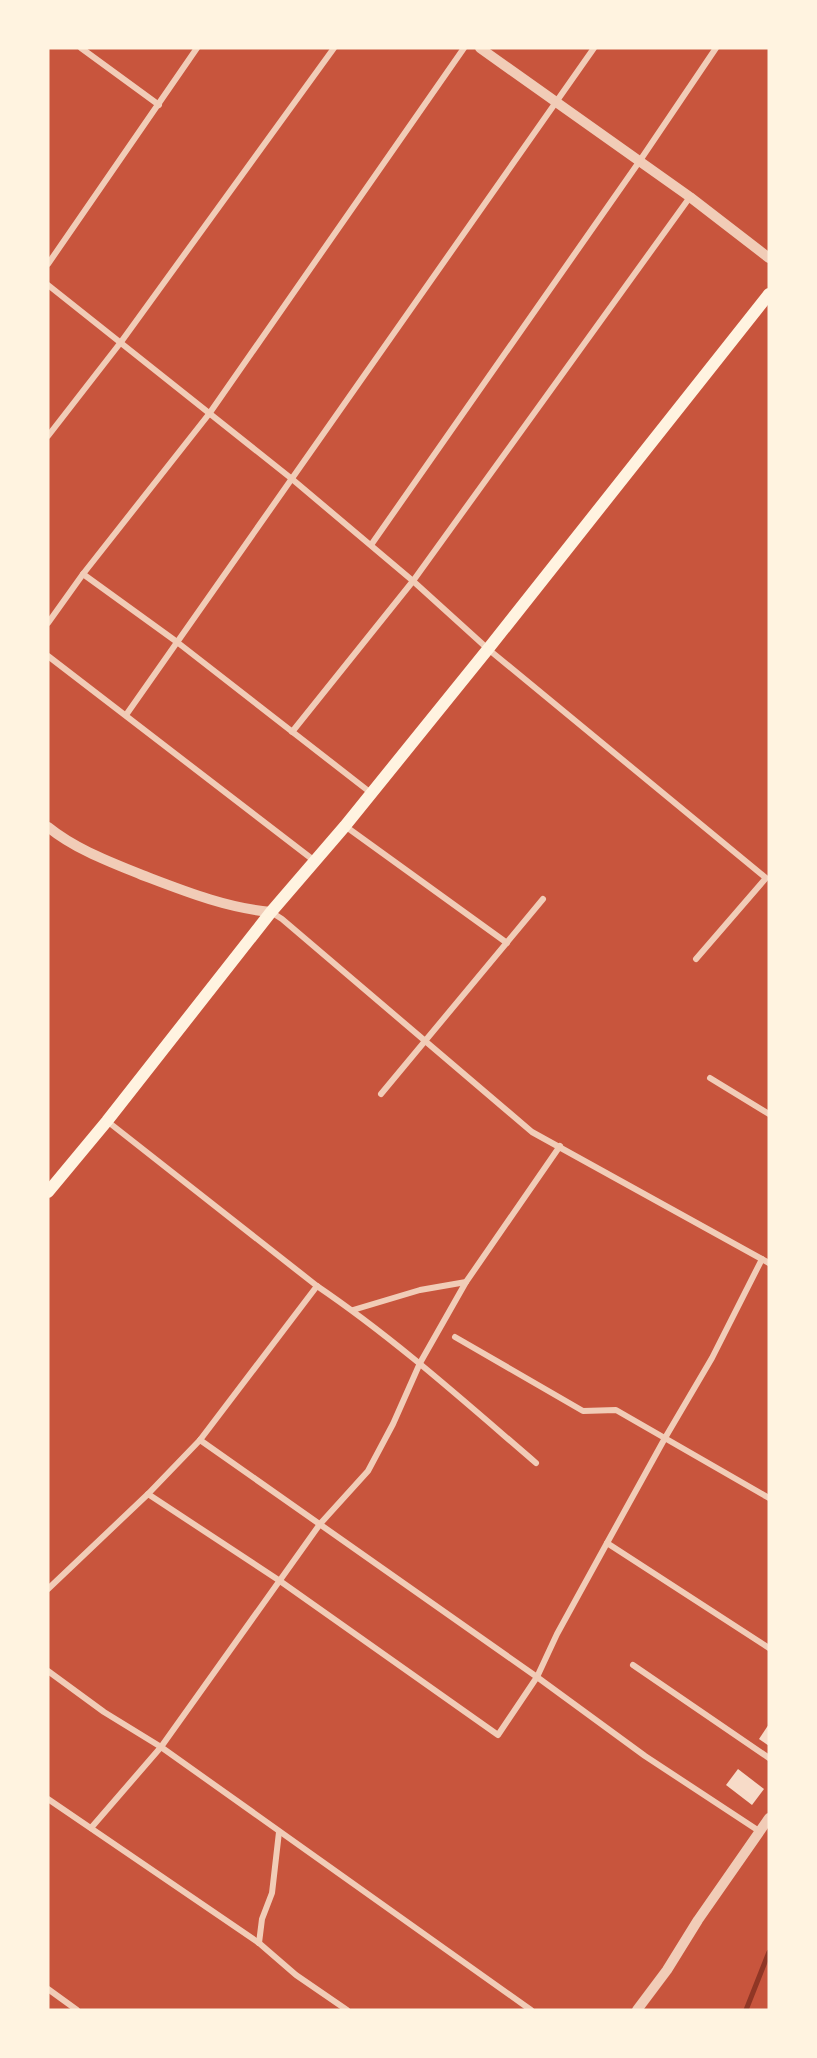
<svg xmlns="http://www.w3.org/2000/svg" width="817" height="2058" viewBox="0 0 817 2058" font-family="'DejaVu Sans',sans-serif">
<rect width="100%" height="100%" fill="#c8553d"/>
<g fill="none" stroke-linecap="round" stroke-linejoin="round">
<polyline stroke="#8f3625" stroke-width="5" points="746,2010 769,1952"/>
</g>
<g fill="#f7dbc8">
<polygon points="769,1724 769,1746 759,1739"/>
<polygon points="738,1769 764,1789 752,1805 726,1785"/>
</g>
<g fill="none" stroke-linecap="round" stroke-linejoin="round">
<g stroke="#f1ccb7" stroke-width="6">
<polyline points="81,48 159,105"/>
<polyline points="48,264 197,48"/>
<polyline points="48,285 292,479 413,581 488,649 766,878 696,959"/>
<polyline points="48,436 121,342 334,48"/>
<polyline points="371,545 639,162 716,48"/>
<polyline points="83,574 177,642 371,793"/>
<polyline points="48,623 83,574 209,414 464,48"/>
<polyline points="48,656 316,862"/>
<polyline points="126,715 594,48"/>
<polyline points="292,732 413,581 690,197"/>
<polyline points="345,826 507,943"/>
<polyline points="271,912 282,919 532,1132 769,1263"/>
<polyline points="710,1078 769,1114"/>
<polyline points="381,1094 543,899"/>
<path d="M107,1121L317,1286C395,1339 465,1402 536,1463"/>
<polyline points="353,1310 420,1290 466,1282 560,1146"/>
<polyline points="455,1337 583,1411 616,1410 769,1498"/>
<polyline points="200,1440 537,1677 645,1756 759,1831"/>
<polyline points="148,1494 280,1581 498,1735 537,1677 557,1634 607,1543 665,1438 712,1358 762,1259"/>
<polyline points="607,1543 769,1648"/>
<polyline points="48,1589 148,1494 200,1440 317,1286"/>
<polyline points="633,1665 769,1758"/>
<polyline points="48,1671 104,1712 161,1747 531,2010"/>
<polyline points="48,1799 259,1943 296,1975 347,2010"/>
<polyline points="91,1828 161,1747 320,1524 368,1471 393,1424 420,1363 466,1282"/>
<polyline points="259,1943 262,1919 272,1893 279,1832"/>
<polyline points="48,1989 77,2010"/>
</g>
<g stroke="#f1ccb7" stroke-width="10">
<polyline points="480,48 690,197 769,258"/>
<path d="M48,827C75,849 110,862 142,875C184,891 226,908 271,912"/>
<polyline points="637,2010 667,1970 698,1920 769,1818"/>
</g>
<polyline stroke="#fff3e0" stroke-width="12" points="48,1192 107,1121 271,912 345,826 488,649 769,294"/>
</g>
<rect width="817" height="2058" fill="none" stroke="#fff3e0" stroke-width="99"/>
</svg>
